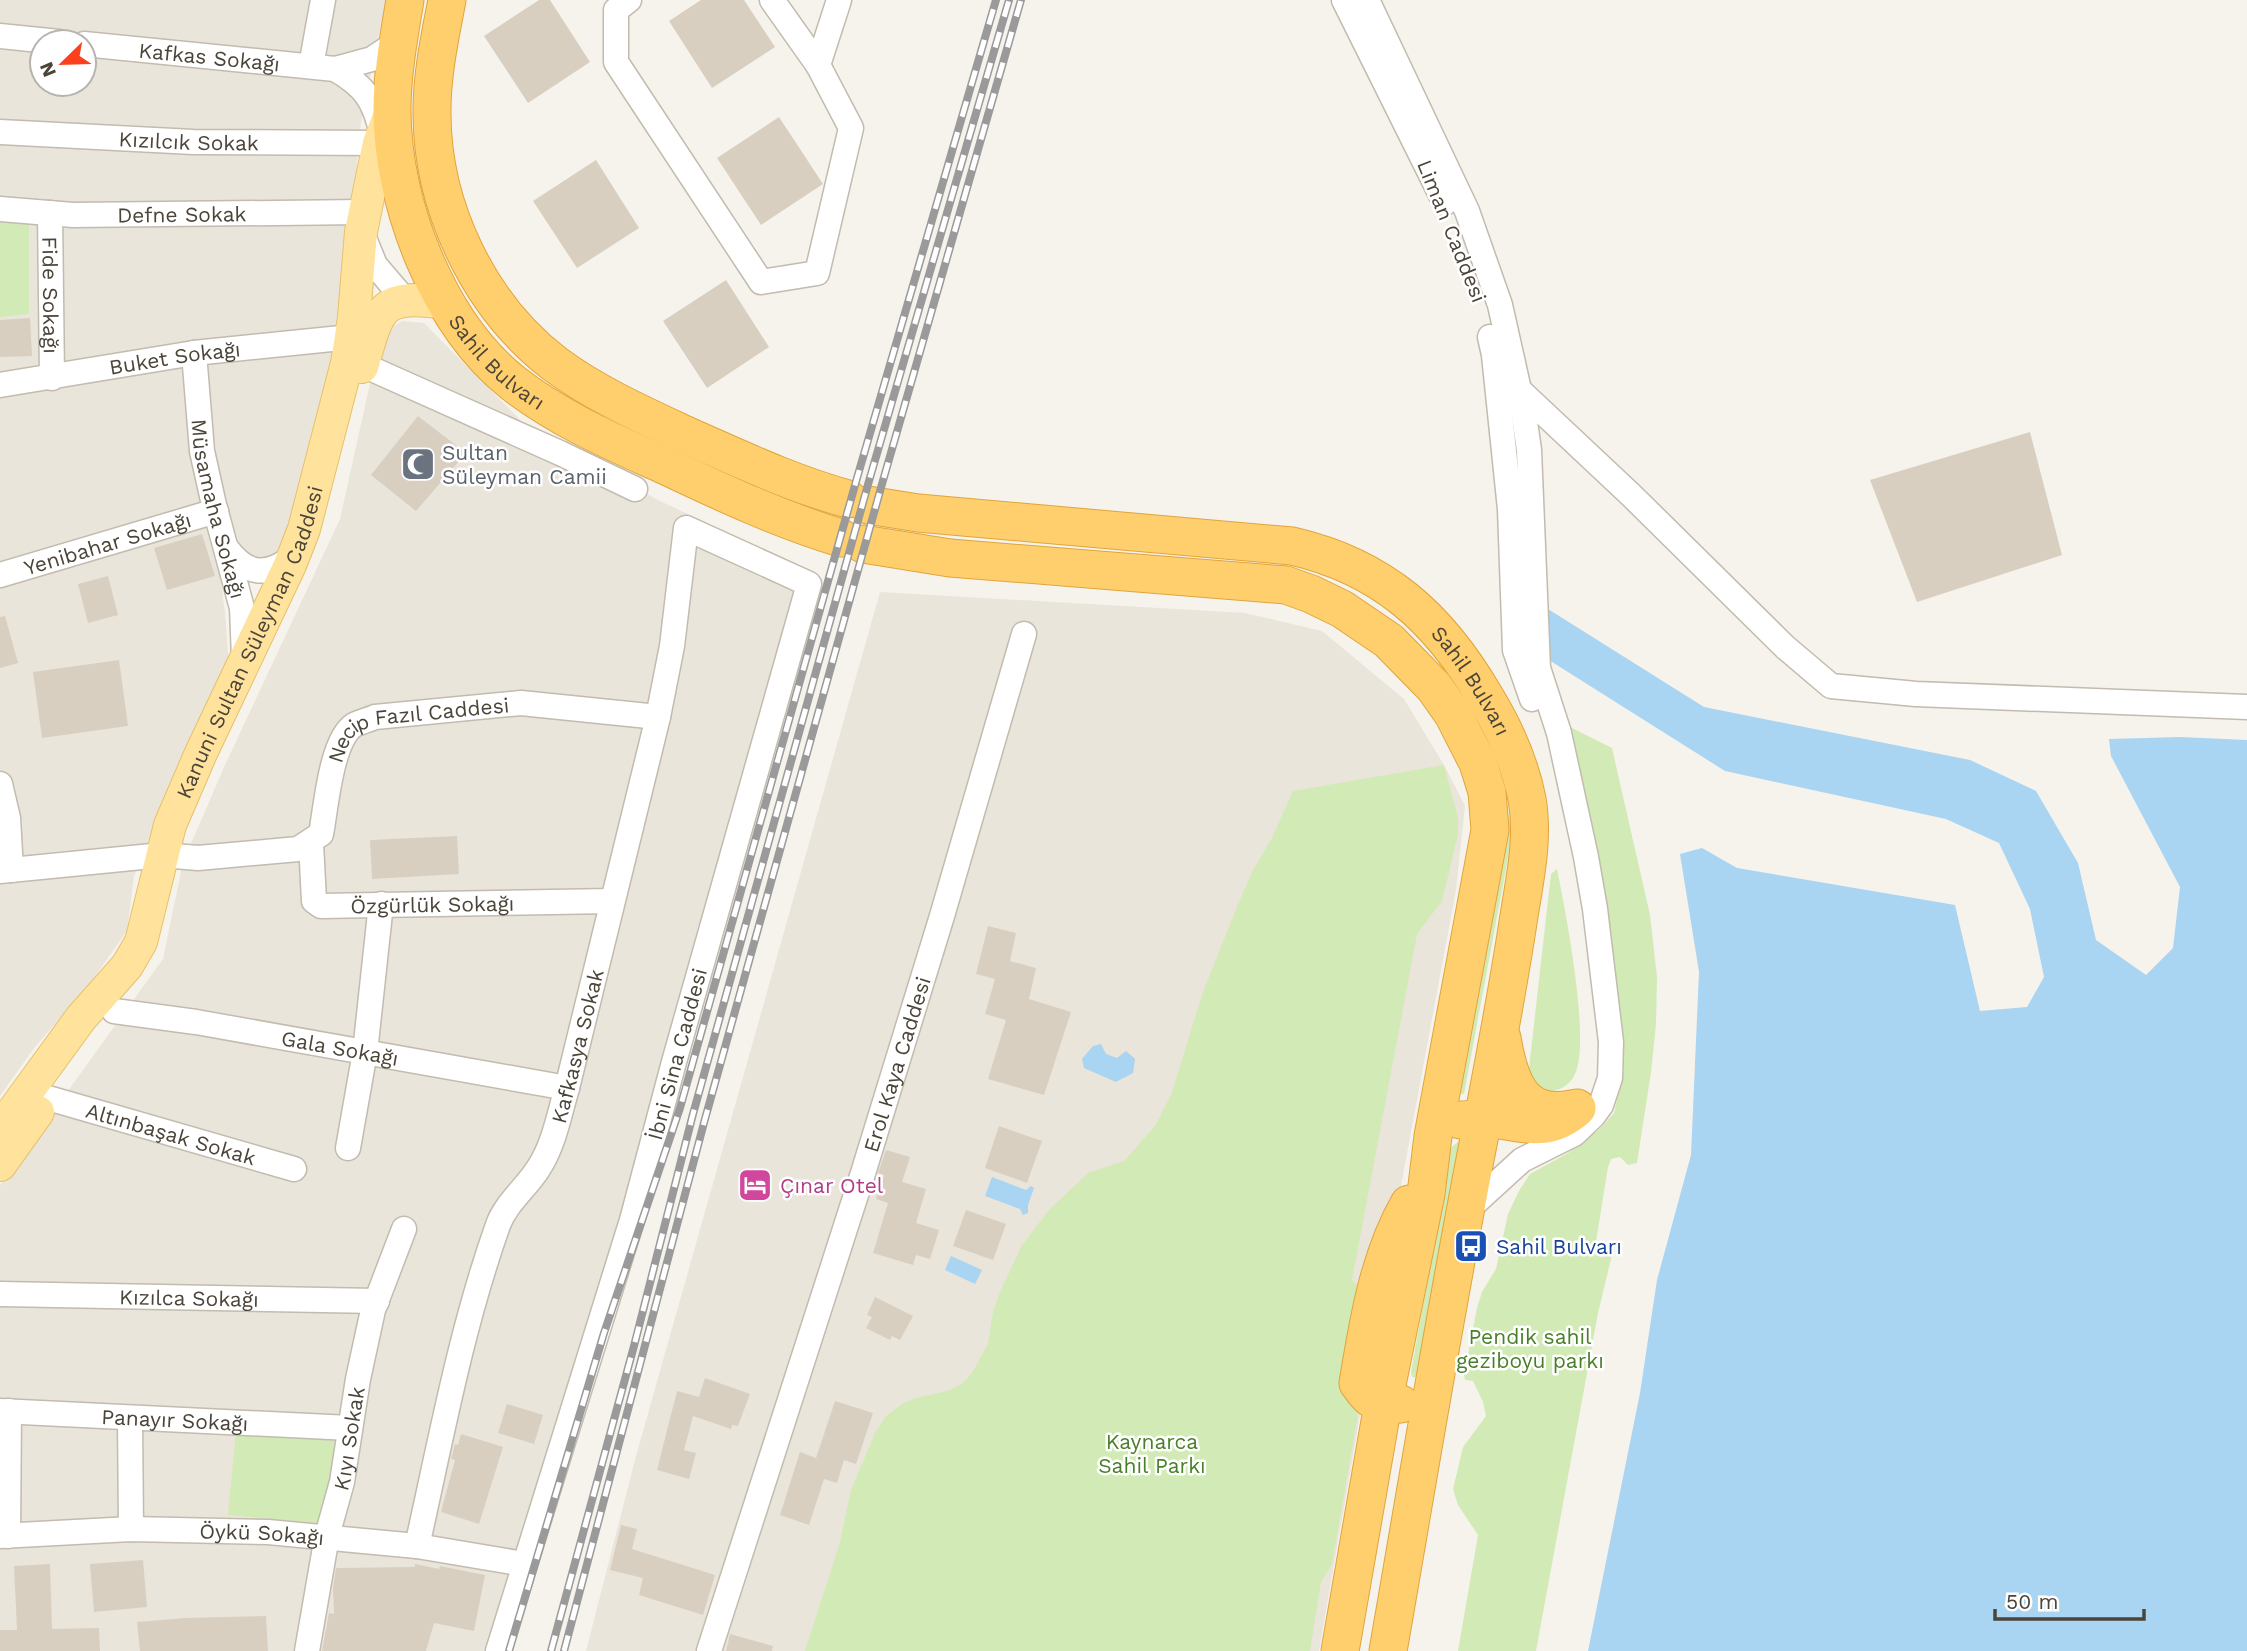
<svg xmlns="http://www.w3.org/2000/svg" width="2247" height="1651" viewBox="0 0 2247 1651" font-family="'Work Sans',sans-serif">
<rect width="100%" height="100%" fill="#f6f3ec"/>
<g fill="#eae5da" fill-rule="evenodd">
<path d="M0,0H386L361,122L341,322L316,441L280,554L254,560H218L225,613L229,667L188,748L134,876L127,931L88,986L34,1048L0,1096ZM42,42H84V84H42Z"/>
<polygon points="402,321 424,323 532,432 660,501 803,568 622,1222 488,1651 0,1651 0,1185 163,959 183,862 225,765 340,519 381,334"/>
<polygon points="880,592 1245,613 1322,631 1404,699 1444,765 1465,806 1456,890 1382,1288 1319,1651 586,1651 636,1456"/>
</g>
<g fill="#d2eab5">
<polygon points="0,218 29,219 29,314 0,317"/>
<polygon points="1570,727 1612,748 1650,915 1657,977 1656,1024 1651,1072 1637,1163 1628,1165 1620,1157 1611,1159 1608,1167 1594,1254 1602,1257 1612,1255 1598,1313 1536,1651 1458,1651 1478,1535 1458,1505 1453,1489 1463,1447 1486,1416 1483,1402 1473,1381 1465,1380 1464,1375 1477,1308 1482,1292 1496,1269 1508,1214 1520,1189 1530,1174 1568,1153 1600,1129 1614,1113 1624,1070 1622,1024"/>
<polygon points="1444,765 1458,818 1458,834 1442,901 1417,934 1352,1280 1367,1295 1364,1380 1332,1564 1321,1582 1310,1651 805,1651 840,1542 851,1490 875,1433 886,1416 902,1404 916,1398 947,1391 962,1384 972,1373 988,1344 993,1312 999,1294 1022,1245 1049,1210 1088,1173 1124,1161 1155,1126 1171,1095 1203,992 1239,902 1253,870 1272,838 1293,791"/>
<polygon points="1505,806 1507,806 1511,826 1510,847 1464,1094 1454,1093"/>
<path d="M1557,869C1565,909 1591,1040 1575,1074C1569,1088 1554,1093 1539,1092L1528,1077L1551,874Z"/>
<polygon points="1460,1140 1422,1377 1412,1377 1411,1372 1438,1223 1446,1158 1452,1147"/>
<polygon points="236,1431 335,1441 327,1524 228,1515"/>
</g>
<g fill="#a9d4f2">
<polygon points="1540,604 1704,707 1970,760 2036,791 2078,863 2096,940 2146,975 2173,948 2180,887 2111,756 2109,739 2180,737 2247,740 2247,1651 1588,1651 1640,1393 1657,1280 1691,1155 1699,972 1680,854 1702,848 1737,868 1955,905 1980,1011 2027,1007 2044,977 2030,909 1999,843 1946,819 1725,771 1541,655"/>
<polygon points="1101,1044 1106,1054 1117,1058 1126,1051 1135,1059 1133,1073 1116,1082 1084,1068 1082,1059 1093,1046"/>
<polygon points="992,1177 1026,1190 1031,1186 1034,1188 1028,1205 1028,1213 1023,1215 1020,1209 985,1196"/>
<polygon points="951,1256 982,1270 975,1284 945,1270"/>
</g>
<g fill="#d8cfc1">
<polygon points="539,0 550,0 590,62 528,103 484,36"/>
<polygon points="701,0 744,0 775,47 712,88 669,21"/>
<polygon points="779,117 823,184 761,225 717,158"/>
<polygon points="596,160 639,228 577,268 533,201"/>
<polygon points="726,280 769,347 707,388 663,321"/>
<polygon points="30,318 32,356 0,357 0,320"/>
<polygon points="418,416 466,453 416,511 371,475"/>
<polygon points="2030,432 2062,555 1917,602 1870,480"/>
<polygon points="202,534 215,576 167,590 154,548"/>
<polygon points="108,576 118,615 88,623 78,584"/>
<polygon points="5,616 18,663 0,668 0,617"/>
<polygon points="119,660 128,726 42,738 33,672"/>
<polygon points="457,836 459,874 372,879 370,840"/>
<polygon points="988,926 1016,933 1010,961 1036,968 1029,999 1071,1012 1044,1095 988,1079 1006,1020 985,1014 995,979 976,974"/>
<polygon points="999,1126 1042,1141 1027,1183 985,1168"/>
<polygon points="886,1150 910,1157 902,1182 926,1189 916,1223 939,1230 930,1259 916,1255 913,1265 873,1253 888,1203 876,1199 884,1175 878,1173"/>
<polygon points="966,1210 1006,1224 993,1260 953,1246"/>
<polygon points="875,1297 913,1316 900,1340 892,1336 890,1340 866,1328 872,1317 867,1315"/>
<polygon points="705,1378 750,1394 738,1426 732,1425 731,1429 693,1416 684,1450 696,1453 689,1479 657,1470 677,1391 699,1397"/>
<polygon points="835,1401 873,1413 856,1464 844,1460 837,1483 824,1479 809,1525 780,1515 800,1452 816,1458"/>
<polygon points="507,1404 543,1415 534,1444 498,1433"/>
<polygon points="461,1434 503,1447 479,1524 441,1512 455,1460 451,1459 454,1448 455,1444 458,1445"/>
<polygon points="621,1525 637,1529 632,1549 715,1575 703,1615 639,1595 643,1578 610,1570"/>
<polygon points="143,1560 147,1607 94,1612 90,1564"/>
<polygon points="50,1564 52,1629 99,1628 100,1651 0,1651 0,1630 17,1630 14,1566"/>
<polygon points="415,1564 439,1569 440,1566 485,1575 474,1631 434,1623 426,1651 322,1651 329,1613 334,1614 333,1588 336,1568 415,1567"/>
<polygon points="266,1616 268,1651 140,1651 137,1622 186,1618"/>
<polygon points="730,1634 773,1646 772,1651 726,1651"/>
</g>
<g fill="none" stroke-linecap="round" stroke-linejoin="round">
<g stroke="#c2bbae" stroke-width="27">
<g id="minor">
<polyline points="629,0 616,10 616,62 761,282 817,273 851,128 818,65 772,0"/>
<polyline points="1344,0 1445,203"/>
<polyline points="1367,0 1467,211 1500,305 1523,408 1529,450 1538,668 1559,733 1586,857 1595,909 1611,1042 1610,1078 1601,1105 1593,1116 1574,1134 1522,1160 1465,1212"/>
<polyline points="0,36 59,42"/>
<path id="s1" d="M84,44L335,69L372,59L399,41"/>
<polyline points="818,65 839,0"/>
<polyline points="311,66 323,0"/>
<path d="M335,69C365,86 375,101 382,135"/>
<path id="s2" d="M0,132L193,142L379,143"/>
<path id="s3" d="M0,209L73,215L365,212"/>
<path id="s4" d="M50,213L52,378"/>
<polyline points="362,233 375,265 404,299"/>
<polyline points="1490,337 1494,355 1510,509 1515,650 1532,699"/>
<path id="s5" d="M194,353L202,451L214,505L242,608L244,658"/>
<polyline points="363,365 560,453 635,489"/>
<path id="s6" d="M0,385L194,353L351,337"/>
<polyline points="1517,388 1631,495 1785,647 1831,686 1916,694 2247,707"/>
<path d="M227,549C248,576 267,577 294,556"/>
<path id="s7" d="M0,575L216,511"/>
<polyline points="0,784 8,818 11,870"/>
<path id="s8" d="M311,843L314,901L321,906L612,901"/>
<path id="s9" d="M0,871L162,855L198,858L298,849L321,834C326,808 331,740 354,725C360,722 368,720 375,717L521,703L658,717"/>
<path id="s10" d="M114,1011L196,1022L567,1088"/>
<path id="s11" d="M48,1098L294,1169"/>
<polyline points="348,1148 365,1052 381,904"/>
<path id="s12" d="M0,1294L377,1301"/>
<path id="s13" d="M0,1411L350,1428"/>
<polyline points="130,1419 131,1529"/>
<path id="s14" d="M0,1536L131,1529L268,1532L417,1546L524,1564"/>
<polyline points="8,1536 9,1411"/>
<path id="s15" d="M417,1546C441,1439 461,1329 498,1225C506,1203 526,1188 538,1169C554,1145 559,1115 567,1088L658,717L672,646L686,528L809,584L674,1062L632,1220L498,1651"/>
<path id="s16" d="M307,1651L327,1536L342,1482L358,1379L373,1310L404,1229"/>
<path id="s17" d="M709,1651L864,1170L942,916L1024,634"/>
</g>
</g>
<g stroke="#e6c16a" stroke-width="34">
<g id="major">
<path d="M362,367C379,307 380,293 446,303"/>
<path id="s18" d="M0,1129L81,1018L127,966L141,942L170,825L201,753L290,565L304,529L347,363L354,317L361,232L379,143L390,114"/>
<polyline points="0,1165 38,1112"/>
</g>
</g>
<g stroke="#e0a43c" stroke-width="39">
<g id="highway">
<path id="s19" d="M405,0C399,36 392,74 392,110C392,204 438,323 513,383C559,419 613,442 666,466C723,493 781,520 841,538"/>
<path d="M447,0C440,37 432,73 432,110C431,206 479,306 555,364C595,394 645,416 690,437C742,460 793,484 848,499"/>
<path id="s20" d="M868,505L918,513L1292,546C1383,567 1439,618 1485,697C1504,728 1520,764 1527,799C1534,838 1525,878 1519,916C1508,989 1494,1062 1480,1134C1446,1306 1418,1479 1388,1651"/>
<polyline points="863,544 950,558 1286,585 1311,594 1342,609 1389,641 1434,687 1453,714 1478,763 1487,792 1490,830 1433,1136 1426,1194 1383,1404 1340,1651"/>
<path d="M1502,1038C1509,1079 1520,1119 1572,1109"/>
<path d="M1460,1120C1468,1120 1475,1118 1482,1118C1519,1120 1544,1137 1577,1108"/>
<path d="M1401,1404C1377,1405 1372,1403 1358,1383C1368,1323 1378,1258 1409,1204"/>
</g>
</g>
<use href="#minor" stroke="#fff" stroke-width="24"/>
<use href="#major" stroke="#ffe39c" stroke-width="32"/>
<use href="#highway" stroke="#ffcf6e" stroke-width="37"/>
<g stroke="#9a9a9a" stroke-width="8">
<g id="rail">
<polyline points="509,1651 604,1333 680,1108 857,478 996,0"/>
<polyline points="551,1651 634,1346 693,1114 869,481 1009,0"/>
<polyline points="564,1651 705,1119 882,484 1021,0"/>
</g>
</g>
<use href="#rail" stroke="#fff" stroke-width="5" stroke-dasharray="16" stroke-linecap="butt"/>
</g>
<defs>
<g id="mosque-square" transform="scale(1.75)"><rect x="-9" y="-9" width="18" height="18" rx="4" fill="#6b7280" stroke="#fff"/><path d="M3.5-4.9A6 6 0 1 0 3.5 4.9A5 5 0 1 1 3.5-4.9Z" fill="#fff"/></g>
<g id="hotel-square" transform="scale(1.75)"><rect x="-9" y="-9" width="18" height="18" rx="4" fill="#d1479c" stroke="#fff"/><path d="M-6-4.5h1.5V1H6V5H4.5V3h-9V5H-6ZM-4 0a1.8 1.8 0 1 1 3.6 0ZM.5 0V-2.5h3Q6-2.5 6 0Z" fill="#fff"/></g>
<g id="bus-square" transform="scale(1.75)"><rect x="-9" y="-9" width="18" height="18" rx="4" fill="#1a4fb4" stroke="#fff"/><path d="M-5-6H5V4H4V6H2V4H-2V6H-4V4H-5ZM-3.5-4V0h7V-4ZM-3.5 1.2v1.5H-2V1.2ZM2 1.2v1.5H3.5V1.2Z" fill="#fff"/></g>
</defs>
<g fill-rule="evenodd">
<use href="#mosque-square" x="418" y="464"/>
<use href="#hotel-square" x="755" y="1185"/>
<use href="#bus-square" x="1471" y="1246"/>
</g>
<g text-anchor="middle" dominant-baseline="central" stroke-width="5" stroke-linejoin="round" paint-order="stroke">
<g font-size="21" fill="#4b4439" stroke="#fff">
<text stroke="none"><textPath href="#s1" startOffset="126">Kafkas Sokağı</textPath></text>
<text stroke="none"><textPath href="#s2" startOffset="189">Kızılcık Sokak</textPath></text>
<text stroke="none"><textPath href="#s3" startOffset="182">Defne Sokak</textPath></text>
<text transform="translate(1452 231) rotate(68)">Liman Caddesi</text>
<text stroke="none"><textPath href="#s4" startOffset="82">Fide Sokağı</textPath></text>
<text stroke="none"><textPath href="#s6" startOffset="177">Buket Sokağı</textPath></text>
<text stroke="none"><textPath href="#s19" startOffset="392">Sahil Bulvarı</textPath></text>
<text stroke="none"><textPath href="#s5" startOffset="158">Müsamaha Sokağı</textPath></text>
<text stroke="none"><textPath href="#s7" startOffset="112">Yenibahar Sokağı</textPath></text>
<text stroke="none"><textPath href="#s18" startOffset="555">Kanuni Sultan Süleyman Caddesi</textPath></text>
<text stroke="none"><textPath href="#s20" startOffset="658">Sahil Bulvarı</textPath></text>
<text stroke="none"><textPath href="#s9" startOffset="500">Necip Fazıl Caddesi</textPath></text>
<text stroke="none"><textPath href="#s8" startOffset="178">Özgürlük Sokağı</textPath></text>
<text stroke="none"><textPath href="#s15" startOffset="530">Kafkasya Sokak</textPath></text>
<text stroke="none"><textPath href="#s10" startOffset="229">Gala Sokağı</textPath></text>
<text transform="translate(677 1054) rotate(-75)">İbni Sina Caddesi</text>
<text stroke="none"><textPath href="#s17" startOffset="616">Erol Kaya Caddesi</textPath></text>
<text stroke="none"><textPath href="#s11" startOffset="128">Altınbaşak Sokak</textPath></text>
<text stroke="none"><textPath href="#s12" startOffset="189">Kızılca Sokağı</textPath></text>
<text stroke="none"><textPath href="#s13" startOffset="175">Panayır Sokağı</textPath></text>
<text stroke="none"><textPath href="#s16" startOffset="217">Kıyı Sokak</textPath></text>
<text stroke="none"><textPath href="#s14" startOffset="262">Öykü Sokağı</textPath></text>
</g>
<g font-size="21" fill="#5b616d" stroke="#fff" text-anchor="start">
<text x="442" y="452">Sultan<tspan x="442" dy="24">Süleyman Camii</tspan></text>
</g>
<g font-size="21" fill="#b23c85" stroke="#fff" text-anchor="start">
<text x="780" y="1185">Çınar Otel</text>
</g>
<g font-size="21" fill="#164399" stroke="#fff" text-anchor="start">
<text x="1496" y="1246">Sahil Bulvarı</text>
</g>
<g font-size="21" fill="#4a7f2a" stroke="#fff">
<text x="1530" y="1336">Pendik sahil<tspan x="1530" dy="24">geziboyu parkı</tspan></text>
<text x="1152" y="1441">Kaynarca<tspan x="1152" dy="24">Sahil Parkı</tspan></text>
</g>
</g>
<g transform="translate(63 63) rotate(247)"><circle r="33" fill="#ffffff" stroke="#b7b4b0" stroke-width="2"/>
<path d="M0-5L12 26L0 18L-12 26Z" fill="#fc3f1d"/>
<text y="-10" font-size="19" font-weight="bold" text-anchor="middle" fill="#4b4439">N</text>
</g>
<path d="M1995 1609v10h149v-10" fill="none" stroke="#4b4439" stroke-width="3.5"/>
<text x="2006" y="1609" font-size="21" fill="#4b4439" stroke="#ffffff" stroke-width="5" paint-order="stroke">50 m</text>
</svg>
